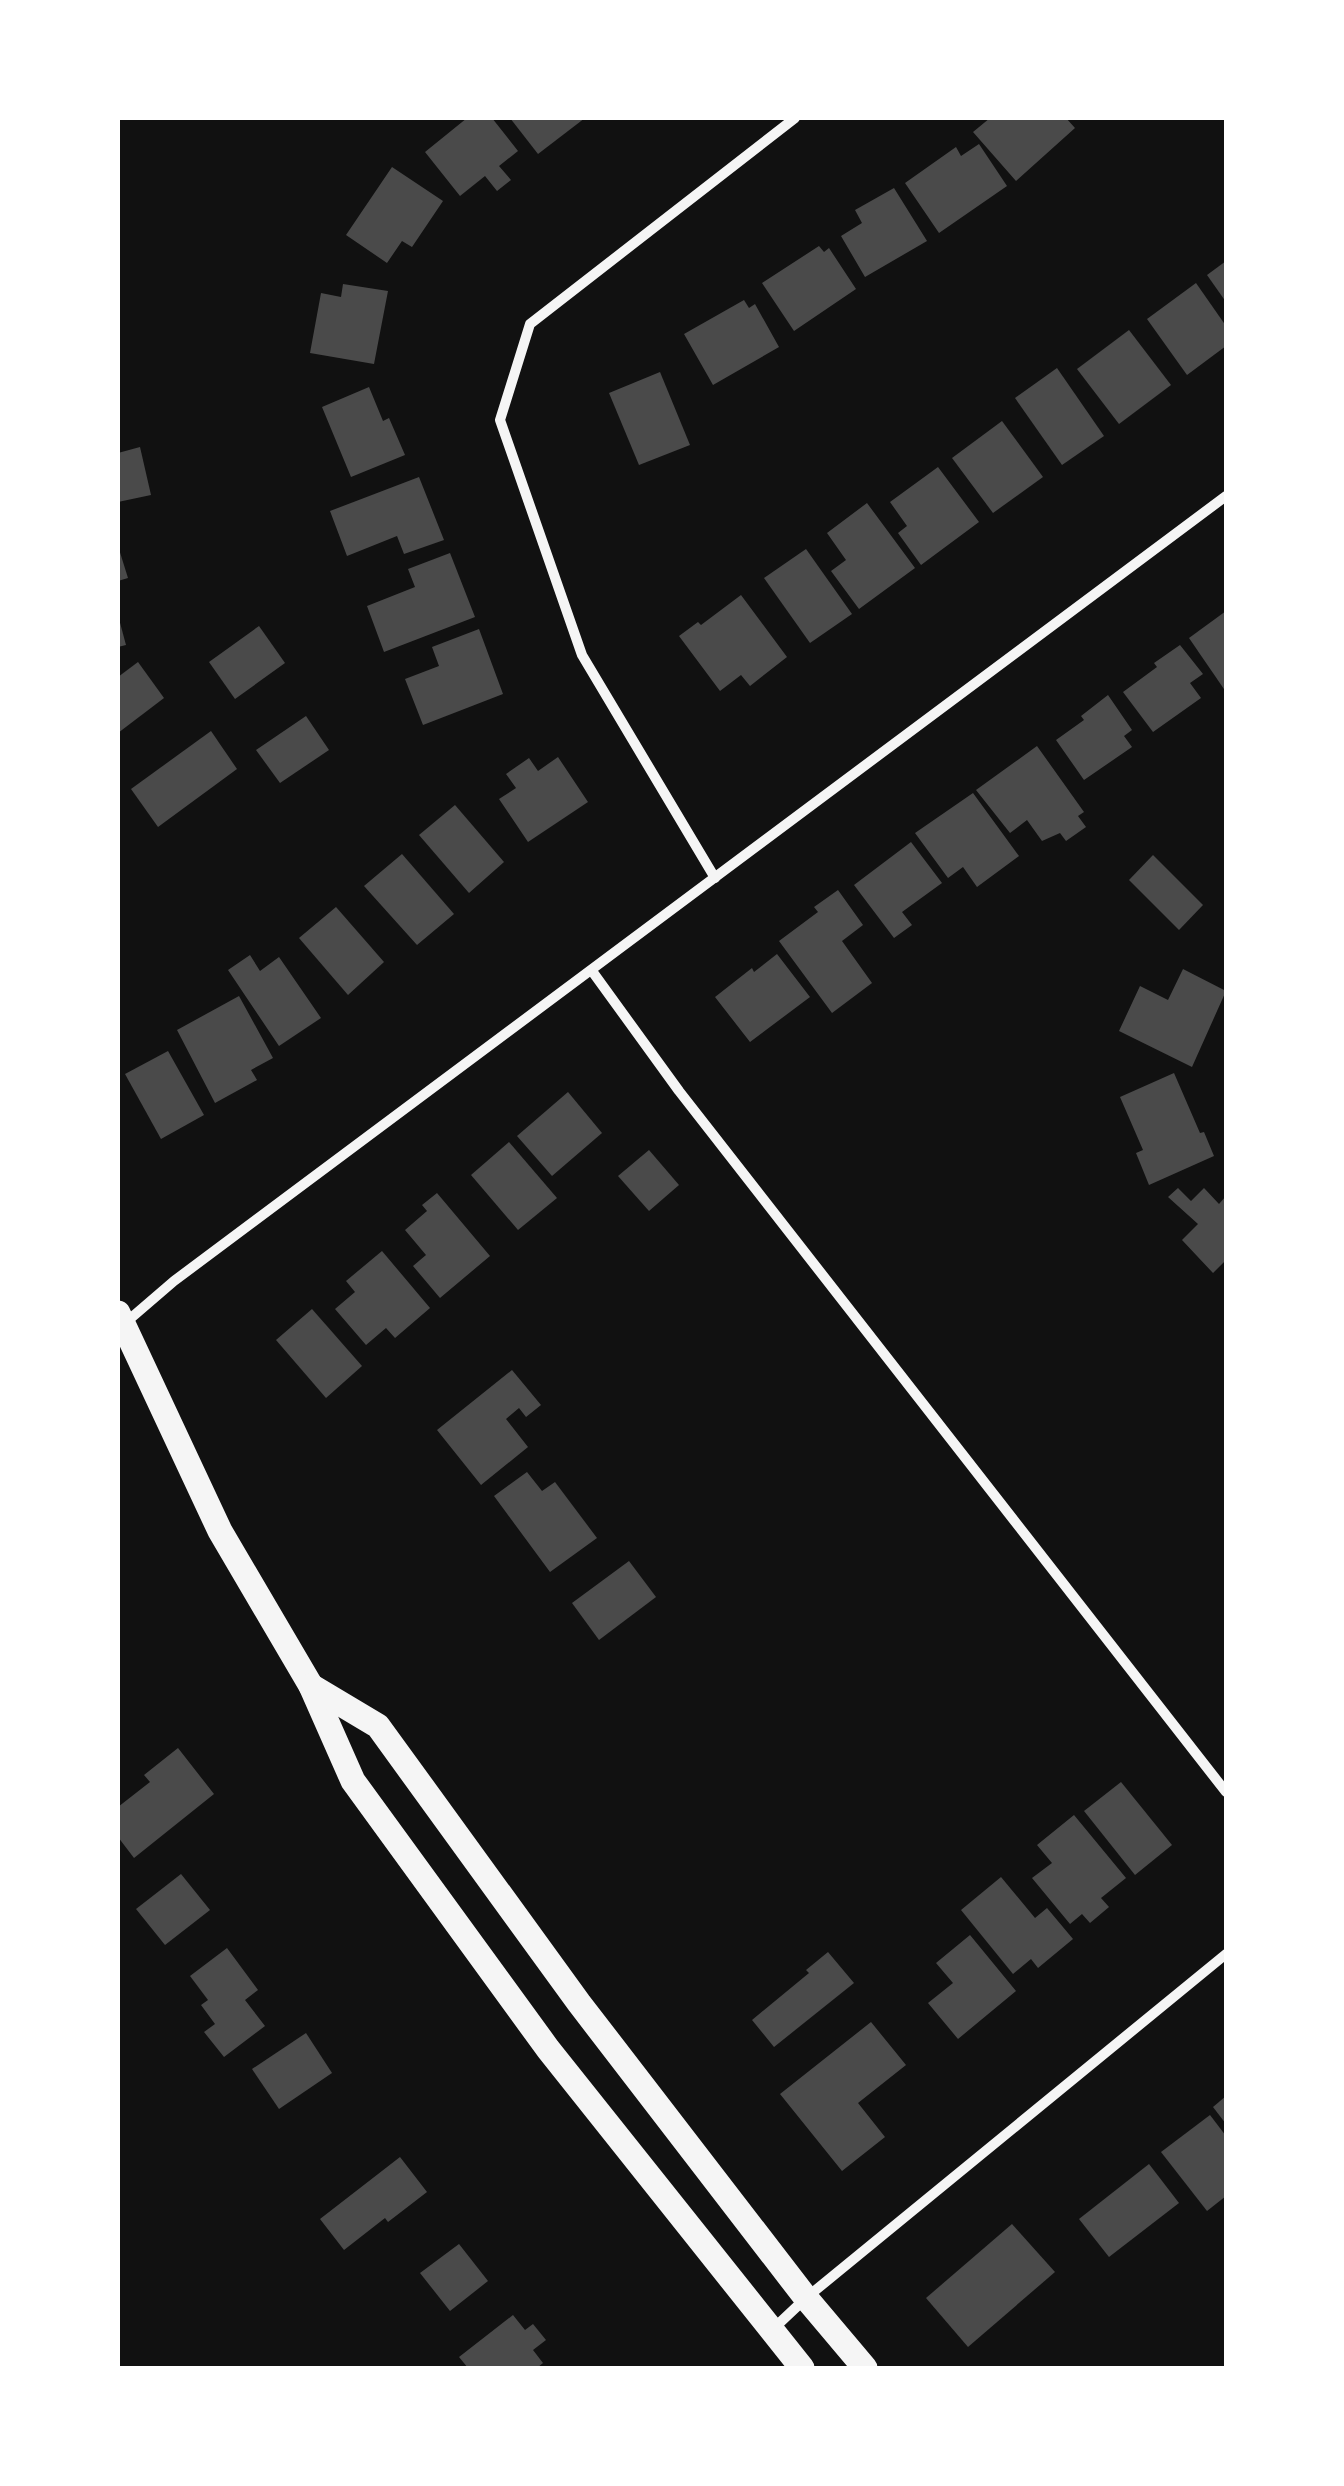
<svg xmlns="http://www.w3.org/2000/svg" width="1344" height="2486" viewBox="0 0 1344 2486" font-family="Manrope,sans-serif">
<rect width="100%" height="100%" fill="#111"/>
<g fill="#4a4a4a">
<polygon points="467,118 492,118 518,151 499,166 511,180 497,191 485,176 460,196 425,152"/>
<polygon points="510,118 585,118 538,154"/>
<polygon points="990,118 1010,120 1066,118 1075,128 1016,181 973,132"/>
<polygon points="979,144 1007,186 939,233 905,183 956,147 961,156"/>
<polygon points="392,167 443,201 412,247 402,241 387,263 346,235"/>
<polygon points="894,188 927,241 865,277 841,236 862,223 855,210"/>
<polygon points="819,246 824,252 829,248 856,289 794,331 762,283"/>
<polygon points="1226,261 1226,302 1207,275"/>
<polygon points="1196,283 1226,326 1226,346 1187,375 1147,319"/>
<polygon points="343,284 388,291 374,364 310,353 321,293 341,297"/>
<polygon points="744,300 749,308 755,304 779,347 713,385 684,334"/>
<polygon points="1129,330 1171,385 1119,424 1077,369"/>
<polygon points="1057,368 1104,436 1062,465 1015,398"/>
<polygon points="660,372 690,445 639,465 609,393"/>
<polygon points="369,387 383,421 389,418 405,455 351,477 322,407"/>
<polygon points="1002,421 1043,477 993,513 952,458"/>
<polygon points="140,447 151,495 118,502 118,453"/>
<polygon points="938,467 979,522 921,565 898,533 907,526 890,502"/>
<polygon points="419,477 444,540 404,554 397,536 347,556 330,511"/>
<polygon points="867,503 915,568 859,609 831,571 846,560 827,533"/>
<polygon points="118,546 128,578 118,581"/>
<polygon points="806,549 852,614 810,643 764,578"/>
<polygon points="450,553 475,617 384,652 367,606 415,587 408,569"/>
<polygon points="741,595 787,657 750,686 741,675 720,691 679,636 698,622 701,625"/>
<polygon points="1226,611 1226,692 1189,638"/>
<polygon points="119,619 126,645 118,647 118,620"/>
<polygon points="259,626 285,663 235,699 209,662"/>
<polygon points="479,629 503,694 423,725 405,679 439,666 432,647"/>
<polygon points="1180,645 1203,674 1190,683 1201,698 1153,732 1123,692 1157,667 1154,663"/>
<polygon points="138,662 164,698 118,733 118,677"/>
<polygon points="1108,695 1132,730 1124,736 1132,747 1084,780 1056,740 1084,720 1081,716"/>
<polygon points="306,716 329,750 280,783 256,750"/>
<polygon points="211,731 237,769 158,827 131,789"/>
<polygon points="1037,746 1084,812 1078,816 1086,827 1066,841 1060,833 1042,841 1027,820 1010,833 976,790"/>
<polygon points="558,757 588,802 528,842 499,799 516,788 506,774 529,758 538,771"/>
<polygon points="973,793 1019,856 977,887 963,867 948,878 915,833"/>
<polygon points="455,805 504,862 469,893 419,835"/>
<polygon points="911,842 942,883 902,912 912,925 894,938 854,885"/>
<polygon points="402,854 454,914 417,945 364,886"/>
<polygon points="1153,855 1203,905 1179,930 1129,880"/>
<polygon points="838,890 863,925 842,941 872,983 832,1013 779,941 818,912 814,907"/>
<polygon points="336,907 384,962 348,995 299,938"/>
<polygon points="777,954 810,997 750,1042 715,997 752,968 754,972"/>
<polygon points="250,955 260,971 279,957 321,1018 279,1046 228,970"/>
<polygon points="1183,969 1226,991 1192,1067 1119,1031 1140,986 1168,1000"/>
<polygon points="239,996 273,1058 251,1070 257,1080 215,1103 177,1030"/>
<polygon points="168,1051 204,1115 161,1139 125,1074"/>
<polygon points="1174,1073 1200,1133 1204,1132 1214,1156 1149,1185 1136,1153 1143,1150 1120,1097"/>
<polygon points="568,1092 602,1133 552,1176 517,1136"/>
<polygon points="509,1142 557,1198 518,1230 471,1175"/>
<polygon points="649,1150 679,1185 649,1211 618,1176"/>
<polygon points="1178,1188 1191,1201 1204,1188 1219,1204 1226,1196 1226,1260 1213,1273 1182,1240 1198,1224 1168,1197"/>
<polygon points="437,1193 490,1256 440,1298 413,1266 426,1255 405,1230 427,1211 422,1205"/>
<polygon points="382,1251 430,1308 395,1338 386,1328 366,1345 335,1309 355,1292 346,1281"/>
<polygon points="312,1309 362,1366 326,1398 276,1340"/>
<polygon points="512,1370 541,1405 526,1417 519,1408 506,1419 528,1447 481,1485 437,1430"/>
<polygon points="527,1472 542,1491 555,1482 597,1538 550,1572 494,1496"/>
<polygon points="629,1561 656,1597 599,1640 572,1603"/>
<polygon points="178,1748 214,1794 134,1858 118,1837 118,1807 150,1782 144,1775"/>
<polygon points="1121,1782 1172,1845 1135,1875 1084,1811"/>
<polygon points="1074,1815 1126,1878 1101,1898 1109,1907 1090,1923 1082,1914 1070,1924 1032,1878 1052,1863 1037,1845"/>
<polygon points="181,1874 210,1910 165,1945 136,1909"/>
<polygon points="1001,1877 1035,1918 1047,1908 1073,1939 1038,1968 1031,1959 1013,1974 961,1910"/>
<polygon points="970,1935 1016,1991 958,2039 928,2003 953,1983 936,1963"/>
<polygon points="227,1948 258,1990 245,2000 265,2026 224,2057 204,2032 215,2024 201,2005 208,2000 190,1976"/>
<polygon points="828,1952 854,1983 774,2047 752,2020 809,1973 806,1970"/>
<polygon points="871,2022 906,2065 858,2103 885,2137 842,2171 780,2094"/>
<polygon points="306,2033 332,2073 279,2109 252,2069"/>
<polygon points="1226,2096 1226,2124 1213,2107"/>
<polygon points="1210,2115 1226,2136 1226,2196 1207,2211 1161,2152"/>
<polygon points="400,2157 427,2192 388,2222 385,2218 344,2250 320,2219"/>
<polygon points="1149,2164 1179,2203 1109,2257 1079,2219"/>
<polygon points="1012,2224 1055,2272 968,2347 926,2298"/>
<polygon points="459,2244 488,2281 450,2311 420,2273"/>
<polygon points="513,2315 525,2330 533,2324 546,2340 533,2350 543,2363 537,2368 468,2368 459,2357"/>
</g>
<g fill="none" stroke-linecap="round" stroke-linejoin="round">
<g stroke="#f5f5f5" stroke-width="10">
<polyline points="715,878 582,655 500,420 530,324 795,118"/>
<polyline points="592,971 679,1091 1226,1792"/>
<polyline points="124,1324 174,1281 1226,496"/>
<polyline points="772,2330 806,2298 1226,1954"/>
</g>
<g stroke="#f5f5f5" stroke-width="25">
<polyline points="118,1313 220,1531 311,1686 353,1781 548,2049 802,2368"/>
<polyline points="311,1686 378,1726 579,2003 806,2298 865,2368"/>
</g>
</g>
<rect width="1344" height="2486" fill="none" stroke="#ffffff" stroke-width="240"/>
</svg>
